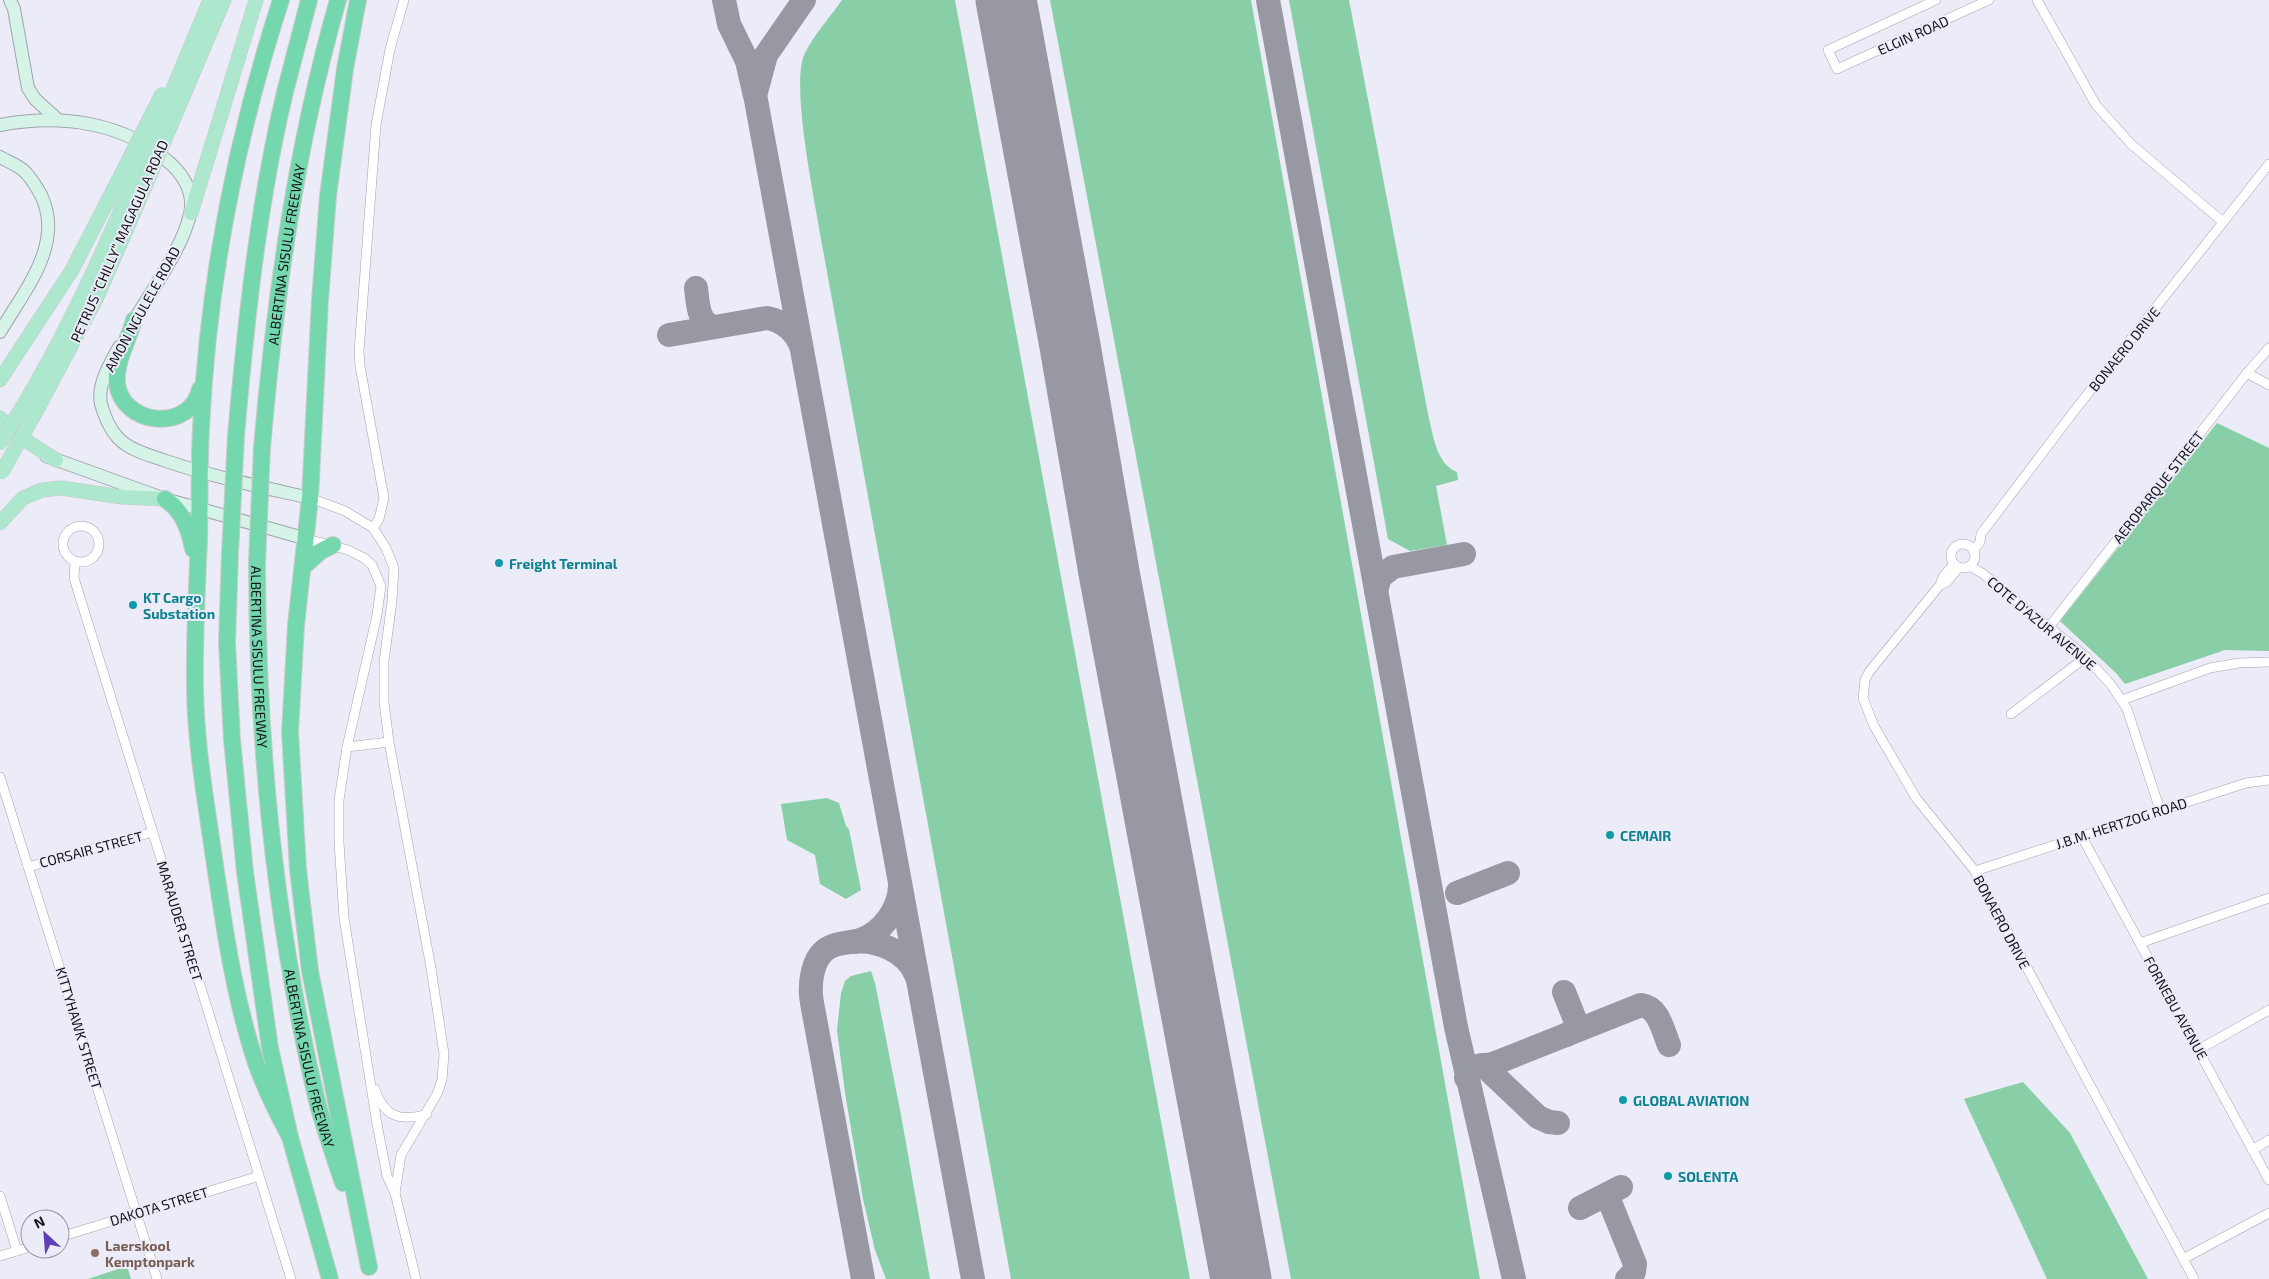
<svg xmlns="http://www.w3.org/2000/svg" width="2269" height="1279" viewBox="0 0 2269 1279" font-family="'Exo 2',sans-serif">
<rect width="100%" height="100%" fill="#ebecf8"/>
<g fill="#88cea6">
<path d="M842,0H955L1190,1279H1011L823,250C817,210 789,84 805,53C814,35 830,17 842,0Z"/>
<polygon points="1050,0 1251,0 1480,1279 1291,1279"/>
<path d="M1289,0H1349L1428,414C1433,434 1436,464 1457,472L1458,480L1436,486L1447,545L1410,551L1388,539Z"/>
<polygon points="2217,423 2269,448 2269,651 2225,650 2125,684 2116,673 2060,621"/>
<polygon points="827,798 839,803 846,826 849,829 861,890 846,899 820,884 815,855 787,840 781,804"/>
<polygon points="871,971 875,983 901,1115 930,1279 886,1279 875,1250 863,1199 845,1093 837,1030 841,993 845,981 851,976"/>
<polygon points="2023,1082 2070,1133 2148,1279 2047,1279 1964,1099"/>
<polygon points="127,1266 131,1279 88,1279"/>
</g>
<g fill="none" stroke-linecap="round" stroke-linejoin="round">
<g stroke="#9898a2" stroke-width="24">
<polyline points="724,0 729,24 747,61 756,100 973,1279"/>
<polyline points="1268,0 1456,1027 1514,1279"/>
<polyline points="756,92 766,55 804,0"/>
<path d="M696,288C698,302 697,321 713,327"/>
<path d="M669,335L767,318C783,321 795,331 801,346"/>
<polyline points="1376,591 1380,577 1393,567 1464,554"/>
<polyline points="1457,893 1508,873"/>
<path d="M853,942C876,939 907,951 916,975"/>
<polyline points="1564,992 1576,1022 1574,1029 1567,1035"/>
<polyline points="1483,1065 1538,1117 1549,1122 1558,1123"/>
<path d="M1466,1078C1468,1062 1481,1067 1493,1064L1641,1005C1659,1007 1663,1031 1669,1045"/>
<polyline points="1602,1198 1607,1198 1610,1202 1635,1264 1634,1272 1627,1279"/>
<polyline points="1580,1208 1621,1187"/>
<polyline points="1240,1273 1241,1279"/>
<path d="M863,1279L812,1003C809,986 811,956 830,947C839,942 850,943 860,940C882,933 899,909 900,887"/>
</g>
<polyline stroke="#9898a2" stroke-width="61" points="1006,0 1070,346 1110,578 1241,1279"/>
<g stroke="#a2a3ae" stroke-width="10">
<g id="minor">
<polyline points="1936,0 1828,50 1837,69 1989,0"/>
<polyline points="2037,0 2096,105 2131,144 2223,222"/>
<polyline points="2247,373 2269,385"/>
<polyline points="310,498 345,511 373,528 386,548 394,568 392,601 384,661 384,702 389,742 431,968 444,1054 442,1080 437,1094 401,1155 395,1193"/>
<circle cx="81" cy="544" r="18"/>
<polyline points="373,528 379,519 384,498 360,366 359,351 376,125 390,49 404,0"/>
<polyline points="307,539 348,550 364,558 372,565 381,586 377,615 347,747 339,800 339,842 344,918 377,1124 387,1176 395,1193 416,1279"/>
<circle cx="1963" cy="556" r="12"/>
<polyline points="1973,551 1980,542 1981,534 2075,410 2269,164"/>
<polyline points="75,562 74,578 291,1279"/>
<polyline points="1954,564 1943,577 1940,585 1869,672 1865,680 1863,698 1874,726 1916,798 1975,871 2194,1279"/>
<polyline points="1969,566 1982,573 2086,657 2112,686 2127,709 2160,810"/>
<polyline points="1940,585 1947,582 1959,567"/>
<polyline points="2049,627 2247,373 2269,348"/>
<polyline points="2122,700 2210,668 2239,663 2269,662"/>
<polyline points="2011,714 2086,657"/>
<polyline points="347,747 389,742"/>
<polyline points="0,777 157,1279"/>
<polyline points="2082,837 2269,1180"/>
<polyline points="28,867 153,832"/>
<polyline points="1975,871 2246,783 2269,780"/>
<polyline points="2140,943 2269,898"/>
<polyline points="2198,1050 2269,1010"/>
<path d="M375,1089C384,1117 400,1122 427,1114"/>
<polyline points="2252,1150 2269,1140"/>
<polyline points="0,1196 17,1251"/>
<polyline points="60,1237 259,1176"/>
<polyline points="0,1256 30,1247"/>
<polyline points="2183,1259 2269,1213"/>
</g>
</g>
<g stroke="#a2a3ae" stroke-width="14">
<g id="secondary">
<polyline points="10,0 14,9 28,88 35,99 58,120"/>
<path d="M0,125C60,114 124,121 171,164C184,176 195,194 190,214C183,248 148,296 130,327"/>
<path d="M0,157C7,161 17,165 23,170C31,177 36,186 41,195C65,244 24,291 0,332"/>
<path d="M119,347C110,364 97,384 101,404C104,415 110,429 118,438C131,451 149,455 166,461C213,477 262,487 310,498"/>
<polyline points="46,456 165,499 307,539"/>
</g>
</g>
<g stroke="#cbcbcc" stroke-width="15">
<g id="primary">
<polyline points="168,101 210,0"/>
<polyline points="179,106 224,0"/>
<polyline points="191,213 256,0"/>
<polyline points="0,380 72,270 121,175"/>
<path d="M26,401C67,331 101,258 132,183"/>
<polyline points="38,408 97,297 144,189"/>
<polyline points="0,418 16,434 56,460"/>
<polyline points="0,523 23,498 42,490 61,488 122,497 164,499"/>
</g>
</g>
<g stroke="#cbcbcc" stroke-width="18">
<g id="motorway">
<path d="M281,0C236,138 208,282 201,428C199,465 200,502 199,539C197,589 194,640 195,690C196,746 206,803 214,858C224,926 234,997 256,1063C265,1089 277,1113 290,1137"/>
<polyline points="358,0 345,69 328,196 320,300 310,498 296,625 290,732 298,869 310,971 369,1267"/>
<path d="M134,320C129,339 115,362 117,383C122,426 190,433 200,389"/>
<path d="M236,436C246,321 258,205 285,92C293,61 301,30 309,0"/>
<path id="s1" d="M262,448C275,297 296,146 338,0"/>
<path d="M165,499C183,511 189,529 193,549"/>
<polyline points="230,553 227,642 232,740 245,872 270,1048 290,1137 330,1279"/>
<path id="s2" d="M257,562C257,742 275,925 317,1101C324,1128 334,1156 343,1183"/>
<polyline points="303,567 321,551 333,545"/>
</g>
</g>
<use href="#minor" stroke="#fff" stroke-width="9"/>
<use href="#secondary" stroke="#d5f3e7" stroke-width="12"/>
<use href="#primary" stroke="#ace7ce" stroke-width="14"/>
<use href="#motorway" stroke="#74d7ae" stroke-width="16"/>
<g stroke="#cbcbcc" stroke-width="15" stroke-linecap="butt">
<g id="primary-bridge">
<polyline points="121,175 162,94"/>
<polyline points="132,183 164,110"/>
<polyline points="144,189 179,106"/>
<polyline points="0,443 26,401"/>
<polyline points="2,472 38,408"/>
</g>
</g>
<g stroke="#cbcbcc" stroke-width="18" stroke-linecap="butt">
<g id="motorway-bridge">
<polyline points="230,553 236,436"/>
<polyline points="257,562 262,448"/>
</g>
</g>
<use href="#primary-bridge" stroke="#ace7ce" stroke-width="14"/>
<use href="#motorway-bridge" stroke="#74d7ae" stroke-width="16"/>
</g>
<g fill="#0f9aa8" stroke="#ebecf8" stroke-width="2">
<circle cx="499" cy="563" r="5"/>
<circle cx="133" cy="605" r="5"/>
<circle cx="1610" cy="835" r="5"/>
<circle cx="1623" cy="1100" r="5"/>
<circle cx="1668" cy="1176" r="5"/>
</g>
<circle fill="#8d6e63" stroke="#ebecf8" stroke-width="2" cx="95" cy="1253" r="5"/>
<g text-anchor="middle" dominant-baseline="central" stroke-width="4" stroke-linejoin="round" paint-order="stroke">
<g font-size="14" fill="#141418" stroke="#ebecf8">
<text transform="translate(1913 35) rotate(-24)">ELGIN ROAD</text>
<text transform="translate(119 241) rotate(-66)">PETRUS “CHILLY” MAGAGULA ROAD</text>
<text stroke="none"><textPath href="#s1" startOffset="195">ALBERTINA SISULU FREEWAY</textPath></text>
<text transform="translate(142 309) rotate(-61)">AMON NGULELE ROAD</text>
<text transform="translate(2124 349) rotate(-51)">BONAERO DRIVE</text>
<text transform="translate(2158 487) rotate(-52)">AEROPARQUE STREET</text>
<text transform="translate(2042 623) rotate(40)">COTE D'AZUR AVENUE</text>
<text stroke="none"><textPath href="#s2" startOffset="95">ALBERTINA SISULU FREEWAY</textPath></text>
<text transform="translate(2121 823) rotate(-18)">J.B.M. HERTZOG ROAD</text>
<text transform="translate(91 849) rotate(-15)">CORSAIR STREET</text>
<text transform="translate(180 921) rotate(73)">MARAUDER STREET</text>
<text transform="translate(2002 922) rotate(62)">BONAERO DRIVE</text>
<text transform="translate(2176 1008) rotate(61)">FORNEBU AVENUE</text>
<text transform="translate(79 1028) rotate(73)">KITTYHAWK STREET</text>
<text stroke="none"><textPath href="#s2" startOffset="500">ALBERTINA SISULU FREEWAY</textPath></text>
<text transform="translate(159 1206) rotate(-17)">DAKOTA STREET</text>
</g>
<g font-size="14" font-weight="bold" fill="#0d838f" stroke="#ebecf8" text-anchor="start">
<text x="509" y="563">Freight Terminal</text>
<text x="143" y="597">KT Cargo<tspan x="143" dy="16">Substation</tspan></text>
<text x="1620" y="835">CEMAIR</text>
<text x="1633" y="1100">GLOBAL AVIATION</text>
<text x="1678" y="1176">SOLENTA</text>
</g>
<g font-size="14" font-weight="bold" fill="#785e54" stroke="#ebecf8" text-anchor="start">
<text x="105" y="1245">Laerskool<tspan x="105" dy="16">Kemptonpark</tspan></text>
</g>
</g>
<g transform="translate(45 1234) rotate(334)"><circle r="24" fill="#ebecf8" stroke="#95969e"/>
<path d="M0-4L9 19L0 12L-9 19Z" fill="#603eb6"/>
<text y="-8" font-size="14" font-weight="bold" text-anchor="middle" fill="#141418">N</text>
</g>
</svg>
